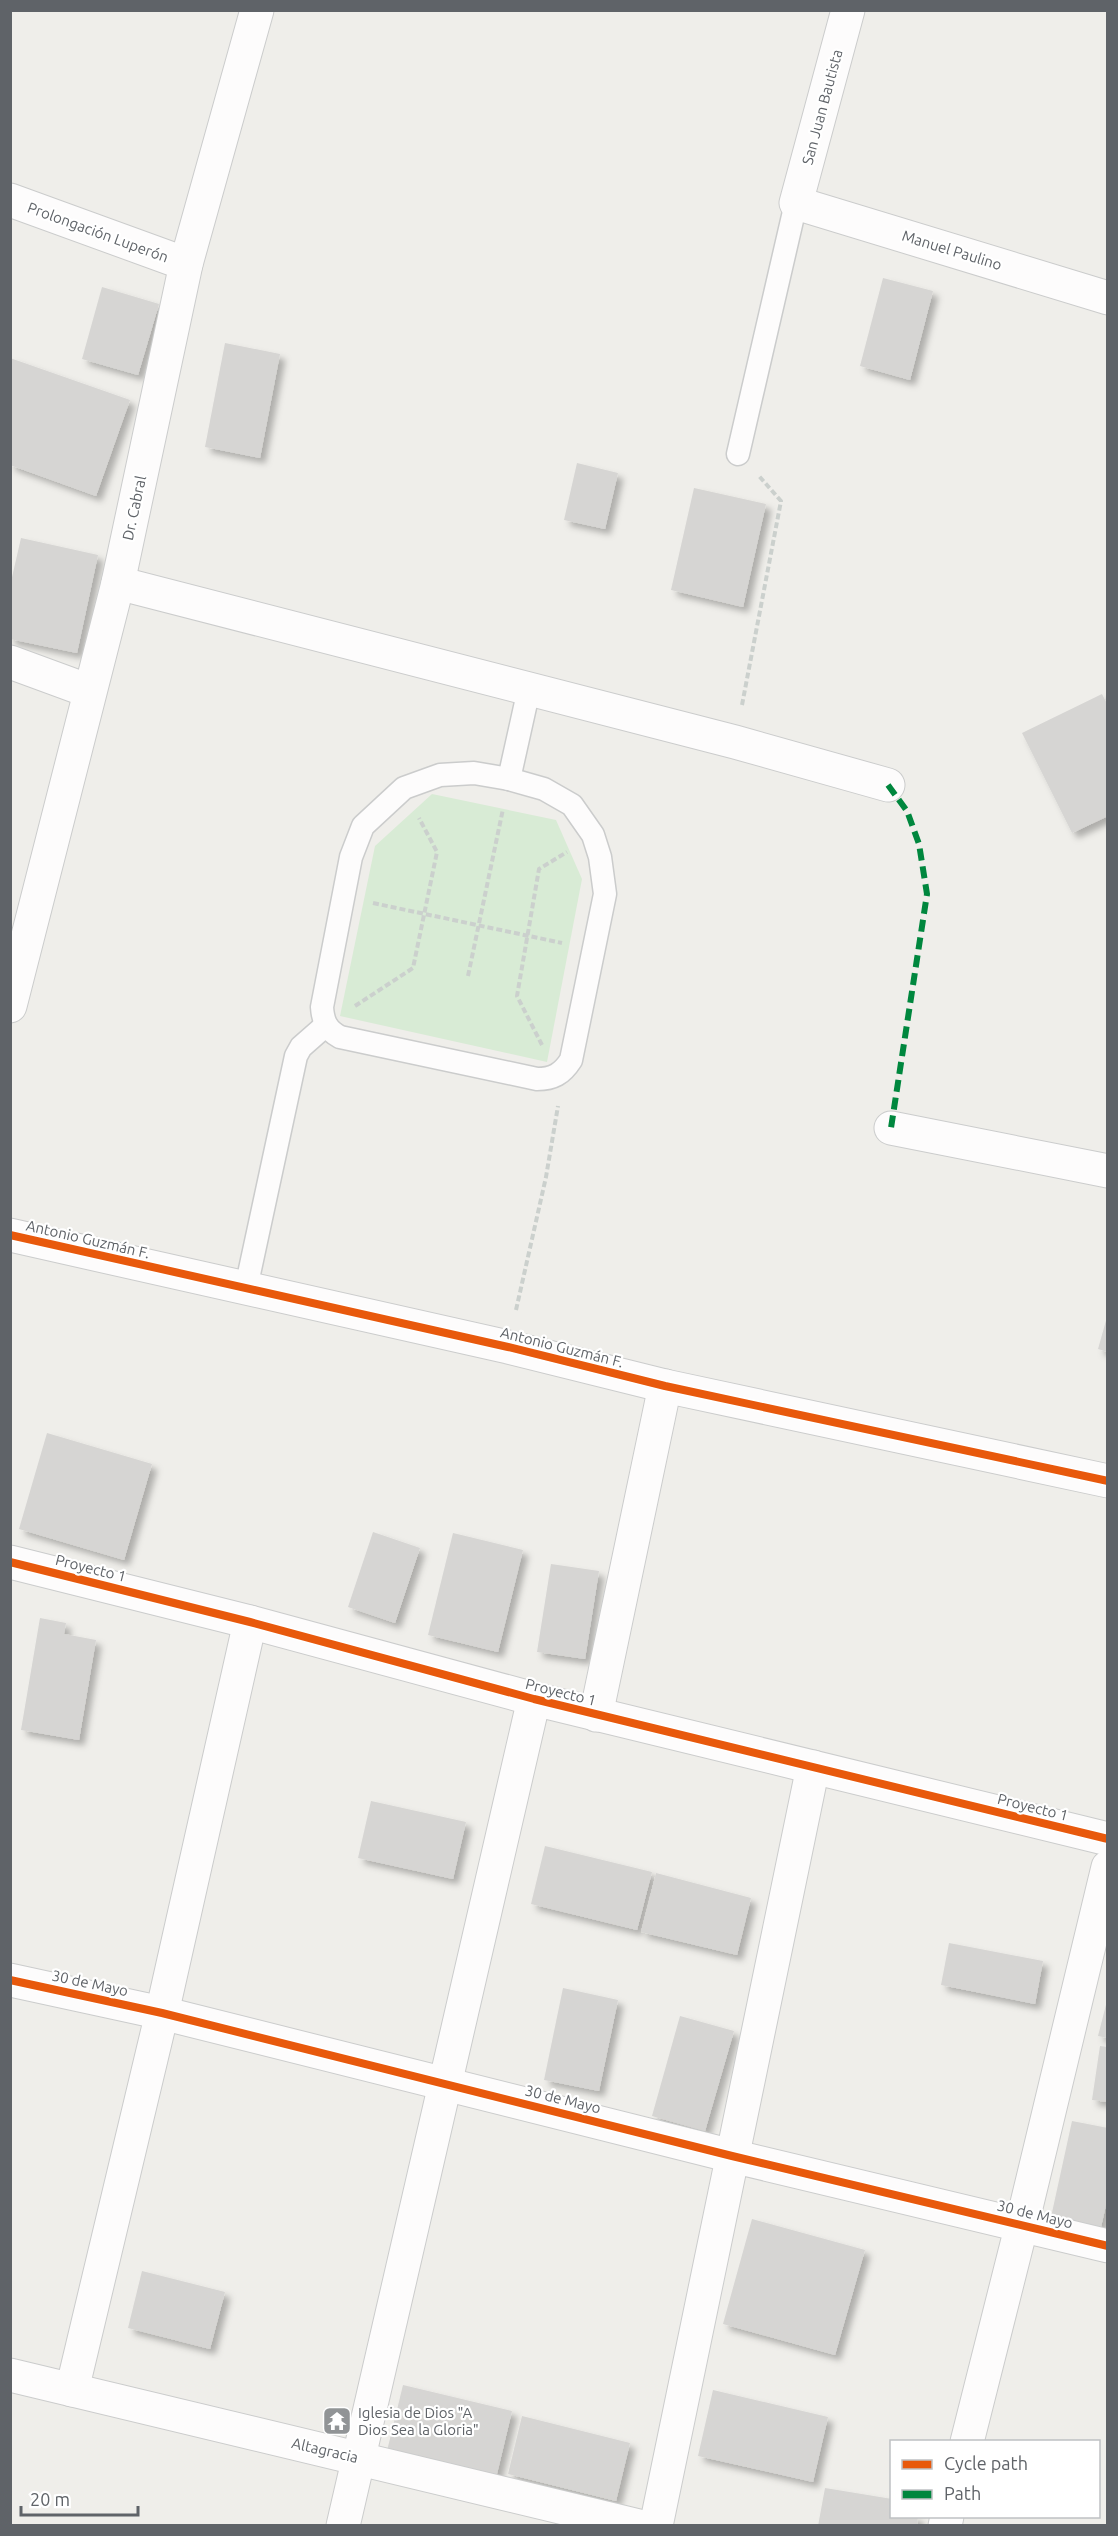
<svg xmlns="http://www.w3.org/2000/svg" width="1118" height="2536" viewBox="0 0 1118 2536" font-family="Ubuntu,sans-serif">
<defs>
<filter id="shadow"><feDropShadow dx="5.5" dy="5.5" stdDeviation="3" flood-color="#0004"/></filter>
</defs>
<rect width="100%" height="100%" fill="#efeeea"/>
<polygon fill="#d8ebd5" points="432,794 556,820 582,879 547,1062 340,1016 375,846"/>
<g fill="#d6d5d3" filter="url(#shadow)">
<polygon points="883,278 933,291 910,380 860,366"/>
<polygon points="102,287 159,304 138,375 82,359"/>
<polygon points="225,343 280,354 260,458 205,447"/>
<polygon points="10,358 130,400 96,496 10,465"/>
<polygon points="577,463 618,473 605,529 564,520"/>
<polygon points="694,488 766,504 743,607 671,590"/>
<polygon points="21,538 98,555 77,653 10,639 10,586"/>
<polygon points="1102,694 1108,706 1108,816 1072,833 1022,733"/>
<polygon points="1107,1317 1108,1317 1108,1352 1098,1349"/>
<polygon points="47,1433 152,1464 124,1560 19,1529"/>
<polygon points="373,1532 420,1548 395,1623 348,1607"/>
<polygon points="453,1533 523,1550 498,1652 428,1635"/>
<polygon points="551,1564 599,1571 585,1659 537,1652"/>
<polygon points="40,1618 66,1623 64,1634 96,1640 79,1740 21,1730"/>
<polygon points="371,1801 466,1822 453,1879 358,1858"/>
<polygon points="545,1846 652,1872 637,1930 531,1904"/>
<polygon points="656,1873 751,1898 737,1955 641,1932"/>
<polygon points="949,1943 1043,1961 1035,2004 941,1985"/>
<polygon points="563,1988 618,2000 599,2091 544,2080"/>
<polygon points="1108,1997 1108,2038 1098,2036"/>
<polygon points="680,2016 734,2031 705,2131 652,2116"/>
<polygon points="1100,2046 1108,2047 1108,2102 1092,2100"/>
<polygon points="1072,2121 1108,2128 1108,2196 1101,2227 1051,2217"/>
<polygon points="752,2219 865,2250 835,2355 723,2324"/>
<polygon points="142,2271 225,2292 210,2349 128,2328"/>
<polygon points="403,2385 512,2411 496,2478 387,2451"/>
<polygon points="713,2390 828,2417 813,2482 698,2456"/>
<polygon points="522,2416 630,2443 616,2501 508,2474"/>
<polygon points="825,2488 892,2499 892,2516 918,2516 917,2526 818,2526"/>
</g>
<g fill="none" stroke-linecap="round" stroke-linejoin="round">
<g stroke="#cbcccc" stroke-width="25">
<g id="service">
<polyline points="738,454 796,203"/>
<path d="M474,773L509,779L544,789L572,805L593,835L600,857L605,894L571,1060C562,1074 553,1079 537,1079L340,1037C327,1030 323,1022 322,1007L351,857L363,826L404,788L440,775Z"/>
<polyline points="509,779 529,689"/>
<polyline points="246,1288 296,1056 301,1047 326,1025"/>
</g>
</g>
<g stroke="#cbcccc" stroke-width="35">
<g id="minor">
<polyline points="848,10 796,203 1108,298"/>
<polyline points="10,200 186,264"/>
<polyline points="118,583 735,742 888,785"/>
<polyline points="10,662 89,691"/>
<polyline points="891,1128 1108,1171"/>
<polyline points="10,1235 508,1347 665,1386 1108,1481"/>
<polyline points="10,1562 250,1622 534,1699 1108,1839"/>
<polyline points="596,1715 665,1386"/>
<polyline points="10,1980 162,2013 732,2156 1108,2246"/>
<polyline points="10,2375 639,2526"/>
<polyline points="72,2390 162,2013 250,1622"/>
<polyline points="967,2442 1022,2224 1108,1867"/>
<polyline points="343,2526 534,1699"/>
<polyline points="656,2526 813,1767"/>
<polyline points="945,2526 947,2516"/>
</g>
</g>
<g stroke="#cbcccc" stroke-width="35">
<polyline id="tertiary" points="10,1006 118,583 186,264 257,10"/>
</g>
<g stroke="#cbd0cd" stroke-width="4" stroke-dasharray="6 3" stroke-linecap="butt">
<polyline points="742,705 781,501 759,476"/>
<polyline points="373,903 562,943"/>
<polyline points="468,976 503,809"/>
<polyline points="355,1006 413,968 437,852 419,818"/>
<polyline points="542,1045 517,996 539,869 567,852"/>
<polyline points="516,1310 546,1177 558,1106"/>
</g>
<use href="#service" stroke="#fdfcfc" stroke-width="22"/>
<use href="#minor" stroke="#fdfcfc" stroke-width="33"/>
<use href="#tertiary" stroke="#fdfcfc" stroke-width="33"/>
<polyline stroke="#00873e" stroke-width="6" stroke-dasharray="12 6" stroke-linecap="butt" points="888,785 907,811 919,844 927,894 891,1128"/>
<g stroke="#fff" stroke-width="11">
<g id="cycleway">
<polyline points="10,1235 508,1347 665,1386 1108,1481"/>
<polyline points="10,1562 250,1622 534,1699 1108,1839"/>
<polyline points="10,1980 162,2013 732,2156 1108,2246"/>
</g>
</g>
<use href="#cycleway" stroke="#e8590c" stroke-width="8"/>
</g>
<defs>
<g id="temple-square" transform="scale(1.5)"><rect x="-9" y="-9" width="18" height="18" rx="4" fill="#919496" stroke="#fff"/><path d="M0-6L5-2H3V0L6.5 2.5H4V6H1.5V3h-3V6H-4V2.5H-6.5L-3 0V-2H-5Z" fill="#fff"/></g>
</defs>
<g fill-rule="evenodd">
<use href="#temple-square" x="337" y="2421"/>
</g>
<g text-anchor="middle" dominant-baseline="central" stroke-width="4.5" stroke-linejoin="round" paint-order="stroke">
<g font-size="15" fill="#5f6368" stroke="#fff">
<text transform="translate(822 107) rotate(-75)">San Juan Bautista</text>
<text transform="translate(98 232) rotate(20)">Prolongación Luperón</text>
<text transform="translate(952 250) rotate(17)">Manuel Paulino</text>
<text transform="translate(134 508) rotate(-78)">Dr. Cabral</text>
<text transform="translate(88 1239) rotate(13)">Antonio Guzmán F.</text>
<text transform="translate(562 1347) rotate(14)">Antonio Guzmán F.</text>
<text transform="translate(91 1568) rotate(14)">Proyecto 1</text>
<text transform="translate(561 1692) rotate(14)">Proyecto 1</text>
<text transform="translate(1033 1807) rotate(14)">Proyecto 1</text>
<text transform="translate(90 1983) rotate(12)">30 de Mayo</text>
<text transform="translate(563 2099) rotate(14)">30 de Mayo</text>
<text transform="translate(1035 2214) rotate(14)">30 de Mayo</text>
<text transform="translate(325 2450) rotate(13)">Altagracia</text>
</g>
<g font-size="15" fill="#5f6368" stroke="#fff" text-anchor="start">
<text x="358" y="2412">Iglesia de Dios "A<tspan x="358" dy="17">Dios Sea la Gloria"</tspan></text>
</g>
</g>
<rect width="1118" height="2536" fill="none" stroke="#5f6368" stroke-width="24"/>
<rect x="890" y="2440" width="210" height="78" fill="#ffffff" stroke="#bfc1c3" stroke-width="1.5"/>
<rect x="902" y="2460" width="30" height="9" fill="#e8590c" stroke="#bfc1c3" stroke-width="1.5"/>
<text x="944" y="2470" font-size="18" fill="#5f6368">Cycle path</text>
<rect x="902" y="2490" width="30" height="9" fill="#00873e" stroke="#bfc1c3" stroke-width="1.5"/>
<text x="944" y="2500" font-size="18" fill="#5f6368">Path</text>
<path d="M21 2506v9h117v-9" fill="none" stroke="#5f6368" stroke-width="3"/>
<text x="30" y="2506" font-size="18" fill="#5f6368" stroke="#ffffff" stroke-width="4.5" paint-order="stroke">20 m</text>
</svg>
